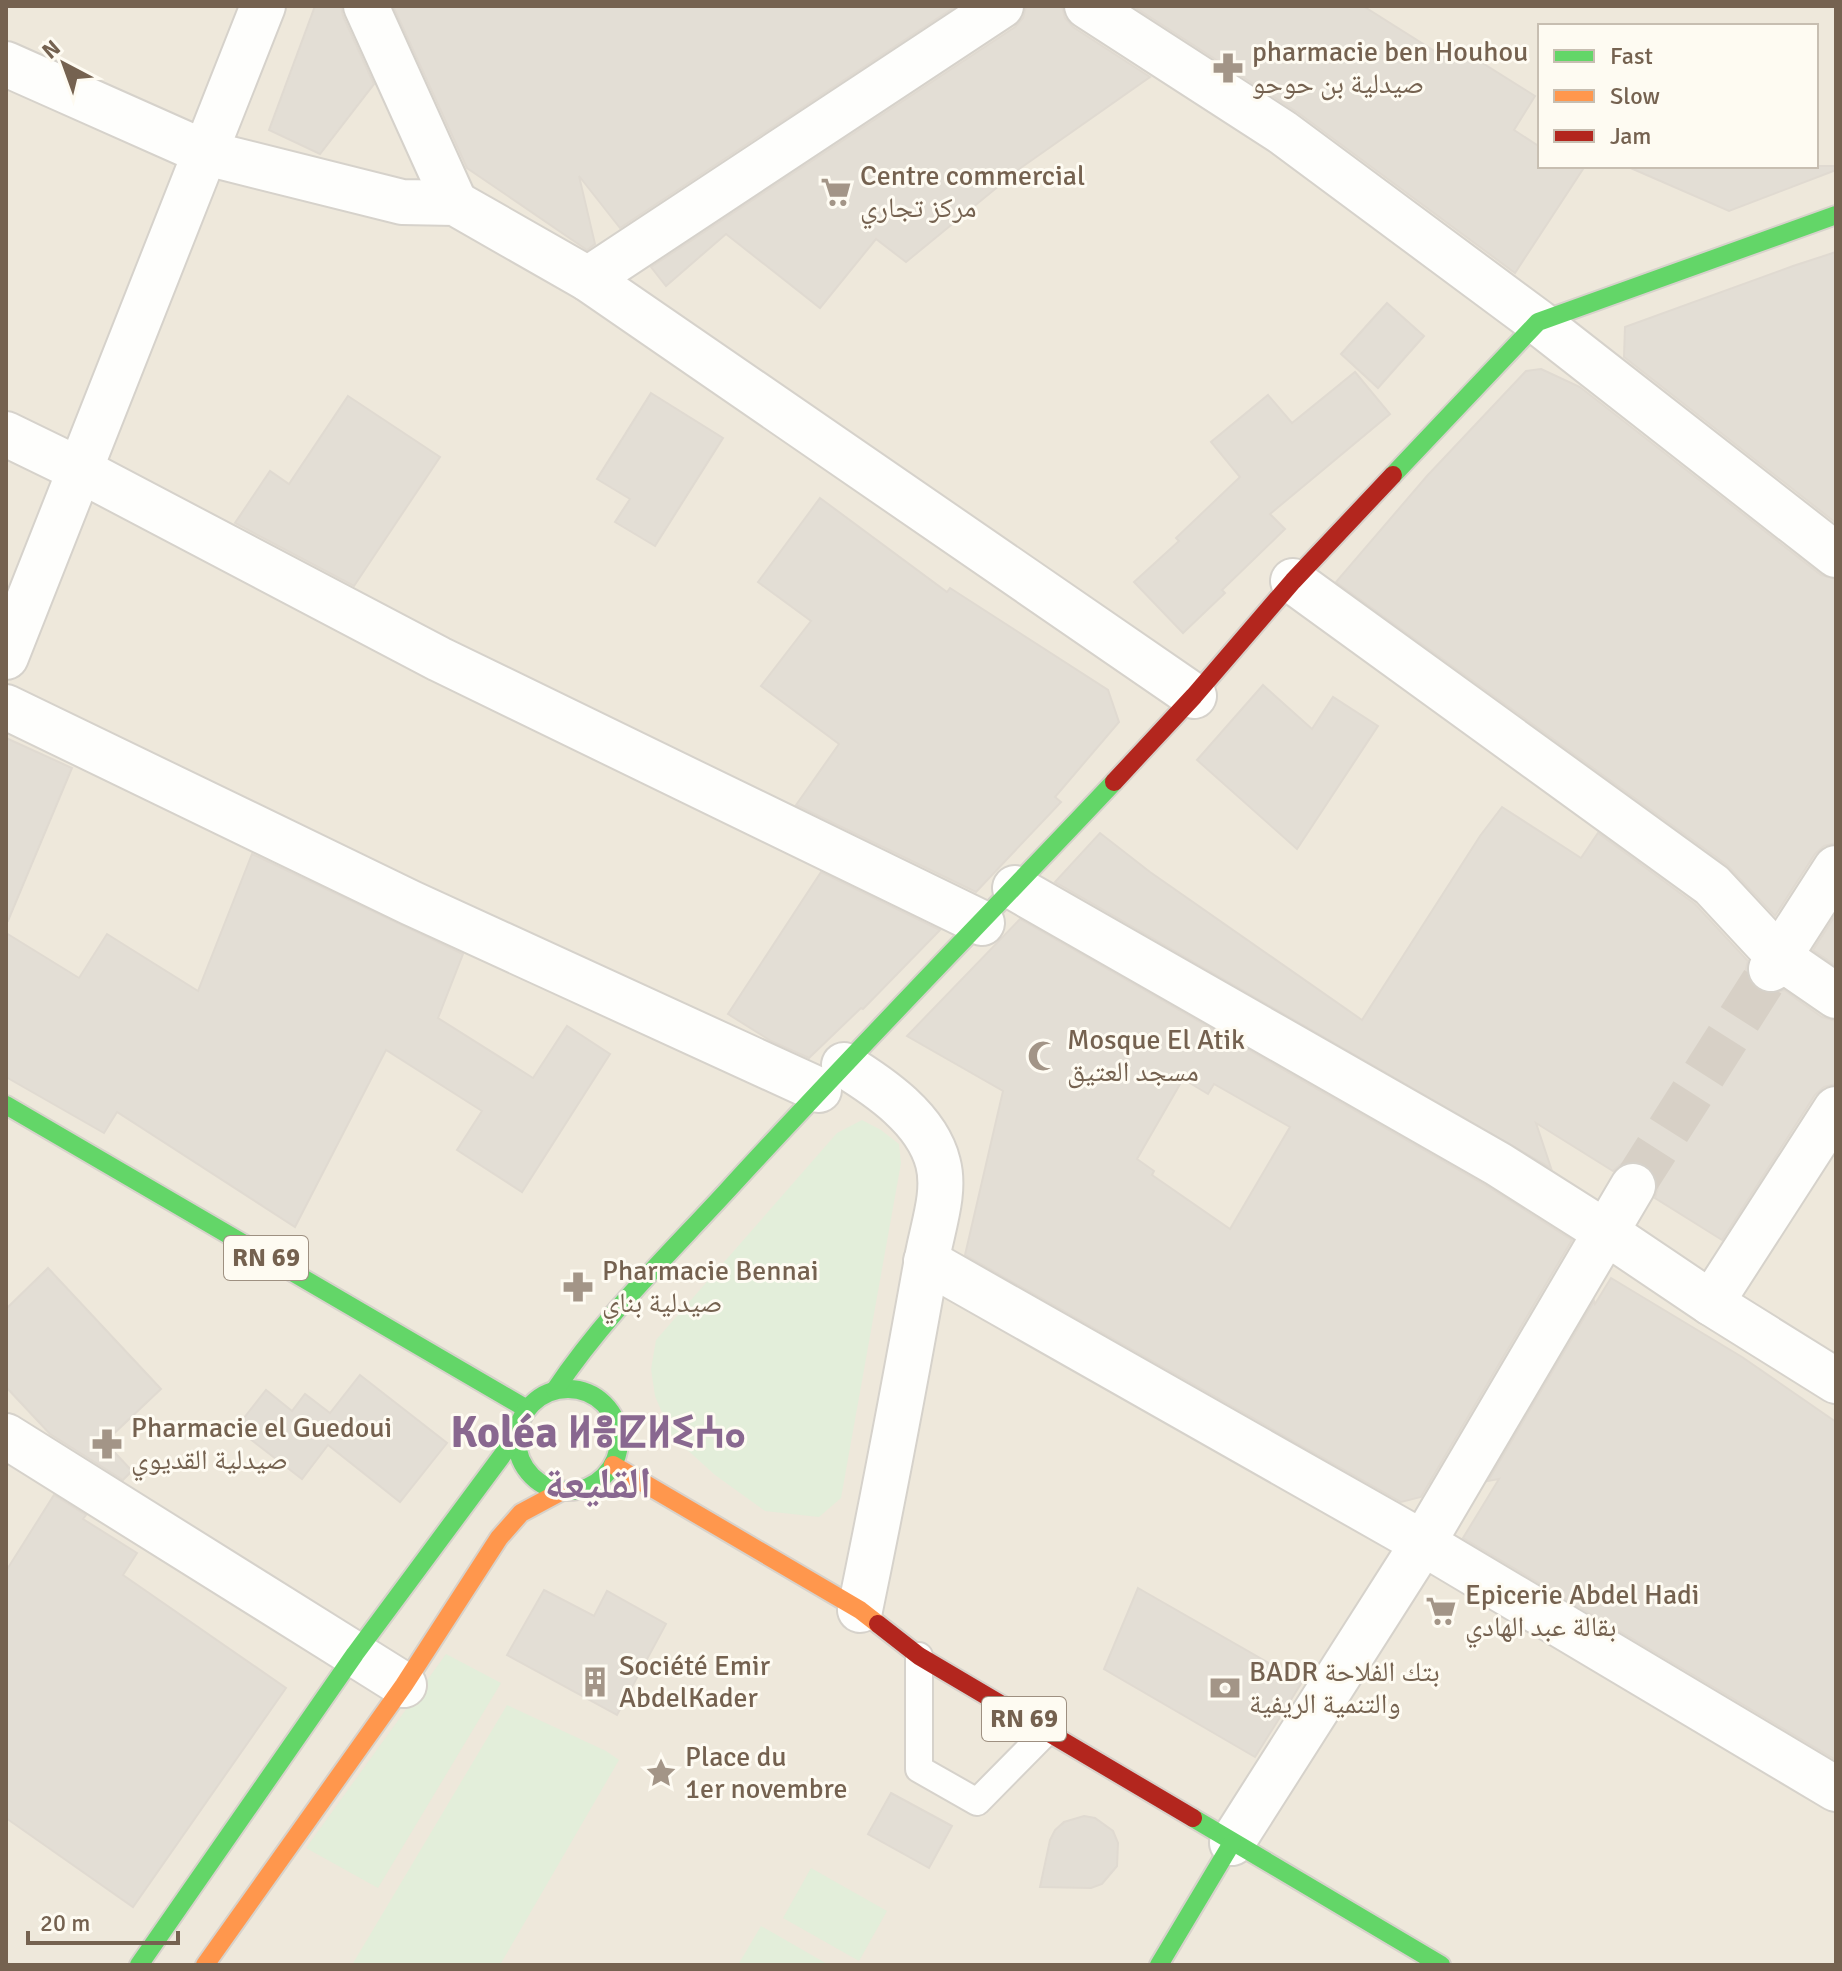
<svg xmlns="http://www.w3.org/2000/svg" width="1842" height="1971" viewBox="0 0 1842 1971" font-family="Signika,'Noto Naskh Arabic','Noto Sans Tifinagh',sans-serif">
<rect width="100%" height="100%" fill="#f8f5ee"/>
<path fill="#eee8db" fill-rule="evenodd" d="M6,6H1836V1965H6ZM1540,26H1816V166H1540Z"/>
<g fill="#e3eeda">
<polygon points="862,1120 881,1130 899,1144 901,1163 841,1498 819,1517 765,1511 715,1475 672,1436 655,1396 651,1369 656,1340 837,1133"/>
<polygon points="446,1654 501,1683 378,1888 306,1848"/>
<polygon points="507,1705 606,1751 619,1760 500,1965 352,1965"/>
<polygon points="811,1868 887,1911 859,1961 783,1918"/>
<polygon points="761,1926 829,1965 738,1965"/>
</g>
<g fill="#e3ded5" stroke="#e0dad1" stroke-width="2" fill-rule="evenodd">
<polygon points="315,6 341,6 343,16 374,84 320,154 269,130"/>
<polygon points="393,6 956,6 620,228 579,176 595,244 587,250 467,168"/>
<polygon points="1026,6 1062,6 1065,18 1073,27 1150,77 1022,167 906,262 876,239 820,308 726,234 666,286 651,267 1015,27 1023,18"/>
<polygon points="1133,6 1363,6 1444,57 1452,44 1535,96 1514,130 1540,147 1540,166 1585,166 1515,273 1297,112"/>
<polygon points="1626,166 1836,166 1836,170 1729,211"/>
<polygon points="1836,252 1836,523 1624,357 1625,327 1793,266"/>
<polygon points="1387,303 1424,336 1378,388 1341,354"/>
<polygon points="1541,369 1580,387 1821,575 1836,579 1836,843 1824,846 1815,854 1775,916 1727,865 1336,582 1427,476 1526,371"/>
<polygon points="1355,372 1390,414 1270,514 1285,529 1222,590 1225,593 1183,633 1134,582 1179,541 1176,538 1240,477 1211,442 1268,395 1292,423"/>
<polygon points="651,393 723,438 655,546 615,522 630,499 597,479"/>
<polygon points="348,396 440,457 354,586 235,523 270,471 289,484"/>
<polygon points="820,498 947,592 950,588 1108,690 1119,722 1055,797 1061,802 976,892 796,805 839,744 761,686 811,621 758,582"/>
<polygon points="1263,685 1312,729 1333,697 1378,726 1297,849 1197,760"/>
<polygon points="6,738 72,768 8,921 6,920"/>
<polygon points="1502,807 1581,858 1598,833 1695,904 1748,961 1746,969 1748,980 1757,990 1771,994 1784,990 1822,1017 1836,1021 1836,1084 1824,1087 1815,1095 1722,1240 1655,1198 1658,1187 1655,1174 1645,1164 1632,1161 1621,1164 1613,1171 1536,1123 1551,1168 1055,882 1100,833 1150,872 1362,1020 1480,836"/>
<polygon points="252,854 463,954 438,1018 533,1078 567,1026 610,1054 522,1192 457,1150 482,1111 386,1050 295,1227 117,1112 104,1133 6,1077 6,933 79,978 107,934 198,991"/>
<polygon points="821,872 940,930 863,1009 861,1008 809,1058 771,1041 728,1014"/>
<polygon points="1836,914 1836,966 1813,950"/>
<path d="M1020,919L1485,1185L1572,1240L1421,1497L1401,1502L965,1255L1003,1091L907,1036ZM1183,1079L1208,1094L1214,1084L1290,1127L1230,1229L1152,1175L1154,1171L1137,1159Z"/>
<polygon points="48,1268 161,1389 105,1442 132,1471 123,1480 50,1434 6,1387 6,1309"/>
<polygon points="1611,1278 1742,1357 1836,1422 1836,1760 1463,1538 1499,1479 1488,1481 1594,1301 1595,1304"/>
<polygon points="360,1375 447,1443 400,1502 328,1445 302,1479 236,1428 266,1390 292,1411 305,1394 330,1413"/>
<polygon points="54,1495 86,1515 83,1519 137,1553 123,1575 286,1688 133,1907 6,1818 6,1571"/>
<polygon points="1138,1588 1302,1682 1255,1757 1104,1669"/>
<polygon points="544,1590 594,1616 607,1591 666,1624 617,1715 507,1655"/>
<polygon points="891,1793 952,1826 929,1868 868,1834"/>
<polygon points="1084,1816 1095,1818 1113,1831 1118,1843 1117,1866 1102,1884 1091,1888 1040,1887 1050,1840 1055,1830 1064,1822"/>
</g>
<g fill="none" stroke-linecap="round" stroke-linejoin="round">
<polyline stroke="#d7d0c6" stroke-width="44" stroke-dasharray="44 22" stroke-linecap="butt" points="1633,1186 1771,969"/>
<g stroke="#d6d2cb" stroke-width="30">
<polyline id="lane" points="919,1656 919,1769 977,1802 1046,1732"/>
</g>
<g stroke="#d6d2cb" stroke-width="48">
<g id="street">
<polyline points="366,6 455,203"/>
<polyline points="1087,6 1282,132 1538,322 1836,555"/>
<polyline points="6,64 206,153 402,202 455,203 588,279 1001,6"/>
<polyline points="588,279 1194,696"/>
<polyline points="6,434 80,470 439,659 982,923"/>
<polyline points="1293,581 1712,885 1778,956 1836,996"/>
<polyline points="6,657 263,6"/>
<polyline points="6,707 411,903 819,1090"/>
<polyline points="1015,888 1498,1164 1607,1233 1711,1303 1836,1381"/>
<polyline points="1771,969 1836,868"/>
<path d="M844,1065C880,1087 927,1119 938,1163C946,1193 932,1229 927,1259C906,1377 884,1494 860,1610"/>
<polyline points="926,1261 1423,1543 1836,1789"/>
<polyline points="1711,1303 1836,1109"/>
<polyline points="6,1436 404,1685"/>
<polyline points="1232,1843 1423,1543 1633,1186"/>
</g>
</g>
<g stroke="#d7d2cb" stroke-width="22">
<g id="fast">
<polyline points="1393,475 1538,322 1836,215"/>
<polyline points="6,1105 527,1409"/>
<circle cx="568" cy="1440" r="51"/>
<path d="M555,1390C603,1318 667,1256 726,1192C853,1053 985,919 1114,782"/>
<polyline points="1193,1818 1441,1965"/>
<polyline points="139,1965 355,1654 518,1434"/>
<polyline points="1159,1965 1232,1843"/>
</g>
</g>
<g stroke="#d7d2cb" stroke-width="22">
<g id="slow">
<polyline points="613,1465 860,1610 878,1624"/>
<polyline points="205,1965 404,1685 499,1538 521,1513 562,1491"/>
</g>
</g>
<g stroke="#d7d2cb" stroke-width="22">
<g id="jam">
<polyline points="1114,782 1194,696 1293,581 1393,475"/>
<polyline points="878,1624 919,1656 1193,1818"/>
</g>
</g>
<use href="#lane" stroke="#fefefc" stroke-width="26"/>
<use href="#street" stroke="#fefefc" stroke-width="44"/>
<use href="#fast" stroke="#63d668" stroke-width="18"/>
<use href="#slow" stroke="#ff974d" stroke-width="18"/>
<use href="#jam" stroke="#b3261e" stroke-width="18"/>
</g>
<defs>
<g id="pharmacy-bare" transform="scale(2.4)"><path d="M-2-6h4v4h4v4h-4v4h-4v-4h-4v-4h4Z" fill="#a39587" stroke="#fefbf2" stroke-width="2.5" paint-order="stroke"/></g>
<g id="supermarket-bare" transform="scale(2.4)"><path d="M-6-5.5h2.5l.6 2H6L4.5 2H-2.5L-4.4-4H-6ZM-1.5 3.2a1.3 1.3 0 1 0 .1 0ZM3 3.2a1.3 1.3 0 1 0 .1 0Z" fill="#a39587" stroke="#fefbf2" stroke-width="2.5" paint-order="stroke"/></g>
<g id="mosque-bare" transform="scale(2.4)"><path d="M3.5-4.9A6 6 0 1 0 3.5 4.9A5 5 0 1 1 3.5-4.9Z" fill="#a39587" stroke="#fefbf2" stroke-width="2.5" paint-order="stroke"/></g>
<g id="building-bare" transform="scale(2.4)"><path d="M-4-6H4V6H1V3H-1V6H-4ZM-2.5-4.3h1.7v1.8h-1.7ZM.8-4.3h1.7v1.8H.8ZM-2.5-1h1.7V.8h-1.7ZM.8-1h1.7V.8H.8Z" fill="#a39587" stroke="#fefbf2" stroke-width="2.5" paint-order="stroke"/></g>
<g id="bank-bare" transform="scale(2.4)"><path d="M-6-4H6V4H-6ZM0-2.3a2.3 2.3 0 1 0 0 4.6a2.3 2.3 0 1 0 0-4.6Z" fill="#a39587" stroke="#fefbf2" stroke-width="2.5" paint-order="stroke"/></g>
<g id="sight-bare" transform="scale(2.4)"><path d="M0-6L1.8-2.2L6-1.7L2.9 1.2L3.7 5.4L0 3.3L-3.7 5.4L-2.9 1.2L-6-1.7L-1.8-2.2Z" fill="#a39587" stroke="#fefbf2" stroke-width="2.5" paint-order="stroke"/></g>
</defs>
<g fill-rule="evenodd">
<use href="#pharmacy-bare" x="1228" y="68"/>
<use href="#supermarket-bare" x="836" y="192"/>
<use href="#mosque-bare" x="1043" y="1056"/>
<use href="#pharmacy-bare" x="578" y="1287"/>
<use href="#pharmacy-bare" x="107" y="1444"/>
<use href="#supermarket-bare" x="1441" y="1611"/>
<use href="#building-bare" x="595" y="1682"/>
<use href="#bank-bare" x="1225" y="1688"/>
<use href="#sight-bare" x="661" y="1773"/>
</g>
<g text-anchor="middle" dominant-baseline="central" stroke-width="6" stroke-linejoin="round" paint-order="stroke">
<g fill="#fefbf2" stroke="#9e9081" stroke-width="2">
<rect x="224" y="1236" width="84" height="44" rx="6"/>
<rect x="982" y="1697" width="84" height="44" rx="6"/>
</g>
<g font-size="26" font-weight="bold" fill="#756250">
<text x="266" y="1258">RN 69</text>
<text x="1024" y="1719">RN 69</text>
</g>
<g font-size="28" fill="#756250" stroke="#fefbf2" text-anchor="start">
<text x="1252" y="52">pharmacie ben Houhou<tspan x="1252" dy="32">صيدلية بن حوحو</tspan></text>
<text x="860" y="176">Centre commercial<tspan x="860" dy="32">مركز تجاري</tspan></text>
<text x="1067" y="1040">Mosque El Atik<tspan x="1067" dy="32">مسجد العتيق</tspan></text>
<text x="602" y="1271">Pharmacie Bennai<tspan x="602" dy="32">صيدلية بناي</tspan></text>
<text x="131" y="1428">Pharmacie el Guedoui<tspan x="131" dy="32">صيدلية القديوي</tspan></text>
<text x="1465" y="1595">Epicerie Abdel Hadi<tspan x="1465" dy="32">بقالة عبد الهادي</tspan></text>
<text x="619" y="1666">Société Emir<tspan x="619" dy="32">AbdelKader</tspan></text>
<text x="1249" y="1672">BADR بتك الفلاحة<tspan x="1249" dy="32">والتنمية الريفية</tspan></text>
<text x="685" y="1757">Place du<tspan x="685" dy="32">1er novembre</tspan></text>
</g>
<g font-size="44" font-weight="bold" fill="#896890" stroke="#fefbf2">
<text x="598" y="1433">Koléa ⵍⴻⵇⵍⵉⵄⴰ<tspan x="598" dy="51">القليعة</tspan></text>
</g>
</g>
<rect width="1842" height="1971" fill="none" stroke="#756250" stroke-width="16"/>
<rect x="1538" y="24" width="280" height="144" fill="#fefbf2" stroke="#c7beb1" stroke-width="2"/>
<rect x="1554" y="50" width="40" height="12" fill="#63d668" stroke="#c7beb1" stroke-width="2"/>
<text x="1610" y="64" font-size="24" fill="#756250">Fast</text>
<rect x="1554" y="90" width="40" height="12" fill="#ff974d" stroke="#c7beb1" stroke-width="2"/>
<text x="1610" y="104" font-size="24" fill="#756250">Slow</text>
<rect x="1554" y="130" width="40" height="12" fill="#b3261e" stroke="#c7beb1" stroke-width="2"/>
<text x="1610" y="144" font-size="24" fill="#756250">Jam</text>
<g transform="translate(64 64) rotate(319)" stroke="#fefbf2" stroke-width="6" paint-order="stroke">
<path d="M0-6L14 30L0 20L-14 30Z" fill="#756250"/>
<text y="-12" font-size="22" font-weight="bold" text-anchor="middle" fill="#756250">N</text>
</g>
<path d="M28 1931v12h150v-12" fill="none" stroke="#756250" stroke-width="4"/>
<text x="40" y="1931" font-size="24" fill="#756250" stroke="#fefbf2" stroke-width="6" paint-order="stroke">20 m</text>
</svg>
